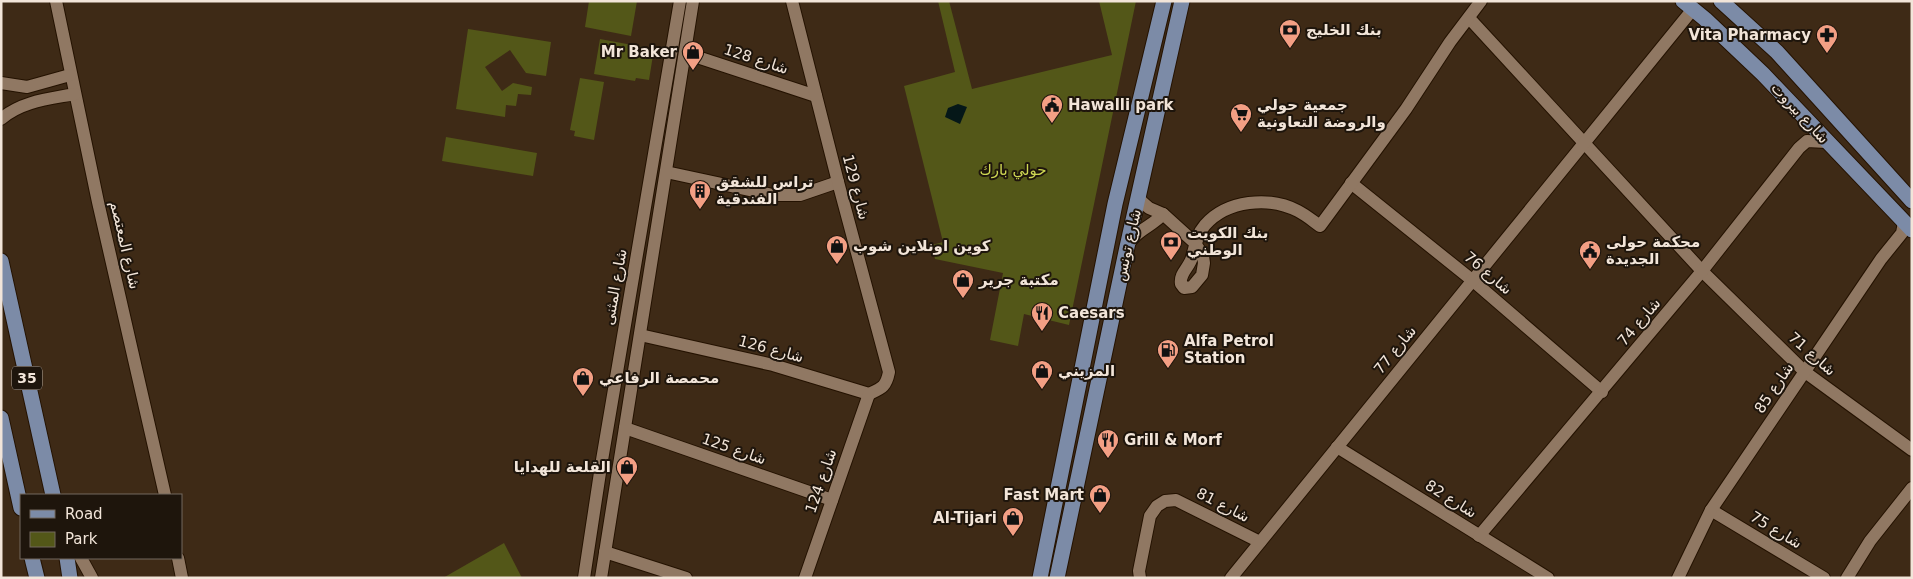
<svg xmlns="http://www.w3.org/2000/svg" width="1913" height="579" viewBox="0 0 1913 579" font-family="'DejaVu Sans',Vazirmatn,sans-serif">
<rect width="100%" height="100%" fill="#3e2a16"/>
<g fill="#535718">
<polygon points="589,1 637,1 631,36 585,27"/>
<polygon points="938,1 949,1 972,89 1112,55 1099,1 1136,1 1069,325 1024,314 1018,346 990,340 1003,273 935,259 932,245 943,242 904,86 955,72"/>
<polygon points="468,29 551,42 546,76 526,73 510,50 485,67 502,91 513,83 532,87 531,95 518,94 516,106 506,105 505,117 456,109"/>
<polygon points="600,39 654,49 649,80 636,78 635,81 594,74"/>
<polygon points="580,78 604,82 594,140 574,136 575,131 570,130"/>
<polygon points="446,137 537,153 533,176 442,161"/>
<polygon points="504,543 522,578 443,578"/>
</g>
<polygon fill="#051718" points="958,104 967,107 960,124 945,117 948,108"/>
<g fill="none" stroke-linecap="round" stroke-linejoin="round">
<g stroke="#241201" stroke-width="14">
<g id="minor">
<polyline points="56,1 98,202 165,495"/>
<polyline points="1469,18 1702,271 1805,372 1912,450"/>
<polyline points="685,53 816,96"/>
<polyline points="1,83 27,87 70,75"/>
<path d="M1,119C22,101 49,99 75,94"/>
<polyline points="666,172 773,195 800,195 838,182"/>
<polyline points="1351,183 1472,280 1602,392"/>
<path d="M1139,195L1141,201L1149,208L1163,214L1195,243L1203,256L1204,263L1202,275L1192,287L1184,288L1181,284C1179,273 1190,267 1192,257C1195,246 1197,234 1205,225C1227,200 1269,196 1298,211C1306,215 1313,221 1320,226L1406,109L1450,42L1481,1"/>
<path d="M1128,245C1136,230 1153,226 1163,214"/>
<path d="M640,335L773,365L869,394C882,388 886,387 889,372L838,182L792,1"/>
<polyline points="625,428 832,500"/>
<polyline points="1337,447 1548,578"/>
<polyline points="1711,510 1824,578"/>
<polyline points="1479,536 1702,271 1799,148 1807,141 1826,142"/>
<polyline points="605,552 686,578"/>
<polyline points="81,558 92,578"/>
<polyline points="178,558 182,578"/>
<polyline points="584,578 601,466 680,1"/>
<polyline points="601,578 693,1"/>
<polyline points="805,578 869,394"/>
<polyline points="1140,578 1139,571 1150,516 1157,506 1165,501 1176,500 1260,542"/>
<polyline points="1231,578 1693,9"/>
<polyline points="1678,578 1711,510 1881,259 1902,233 1904,222"/>
<polyline points="1847,578 1870,541 1912,488"/>
</g>
</g>
<g stroke="#241201" stroke-width="17">
<g id="major">
<polyline points="1683,1 1705,19 1763,74 1912,230"/>
<polyline points="1721,1 1777,52 1912,201"/>
<polyline points="1,261 53,495"/>
<polyline points="1,418 21,508"/>
<polyline points="32,558 37,578"/>
<polyline points="67,558 70,578"/>
<polyline points="1040,578 1115,204 1164,1"/>
<polyline points="1057,578 1127,247 1182,1"/>
</g>
</g>
<use href="#minor" stroke="#907863" stroke-width="12"/>
<use href="#major" stroke="#7c8ba7" stroke-width="15"/>
</g>
<defs>
<g id="bank-pin" transform="scale(1.125)"><path d="M0 17L-7.5 6A9.5 9.5 0 1 1 7.5 6Z" fill="#f39f84" stroke="#1e150c"/><path d="M-6-4H6V4H-6ZM0-2.3a2.3 2.3 0 1 0 0 4.6a2.3 2.3 0 1 0 0-4.6Z" fill="#111"/></g>
<g id="pharmacy-pin" transform="scale(1.125)"><path d="M0 17L-7.5 6A9.5 9.5 0 1 1 7.5 6Z" fill="#f39f84" stroke="#1e150c"/><path d="M-2-6h4v4h4v4h-4v4h-4v-4h-4v-4h4Z" fill="#111"/></g>
<g id="shop-pin" transform="scale(1.125)"><path d="M0 17L-7.5 6A9.5 9.5 0 1 1 7.5 6Z" fill="#f39f84" stroke="#1e150c"/><path d="M-5-2.5h2.3a2.7 3.5 0 0 1 5.4 0H5L5.5 6h-11ZM-1.5-2.5h3a1.5 2.3 0 0 0-3 0Z" fill="#111"/></g>
<g id="civic-pin" transform="scale(1.125)"><path d="M0 17L-7.5 6A9.5 9.5 0 1 1 7.5 6Z" fill="#f39f84" stroke="#1e150c"/><path d="M-.6-6.5H3V-4.5H.6V-3L4-1V1h2V6H-6V1h2V-1L-.6-3ZM-1.2 2.5V6h2.4V2.5Z" fill="#111"/></g>
<g id="supermarket-pin" transform="scale(1.125)"><path d="M0 17L-7.5 6A9.5 9.5 0 1 1 7.5 6Z" fill="#f39f84" stroke="#1e150c"/><path d="M-6-5.5h2.5l.6 2H6L4.5 2H-2.5L-4.4-4H-6ZM-1.5 3.2a1.3 1.3 0 1 0 .1 0ZM3 3.2a1.3 1.3 0 1 0 .1 0Z" fill="#111"/></g>
<g id="building-pin" transform="scale(1.125)"><path d="M0 17L-7.5 6A9.5 9.5 0 1 1 7.5 6Z" fill="#f39f84" stroke="#1e150c"/><path d="M-4-6H4V6H1V3H-1V6H-4ZM-2.5-4.3h1.7v1.8h-1.7ZM.8-4.3h1.7v1.8H.8ZM-2.5-1h1.7V.8h-1.7ZM.8-1h1.7V.8H.8Z" fill="#111"/></g>
<g id="restaurant-pin" transform="scale(1.125)"><path d="M0 17L-7.5 6A9.5 9.5 0 1 1 7.5 6Z" fill="#f39f84" stroke="#1e150c"/><path d="M-5-6h1v4h1v-4h1v4h1v-4h1v5L-1.5 .5V6h-2V.5L-5-1ZM5-6V6H3V1.5H1.5Q1.5-4 5-6Z" fill="#111"/></g>
<g id="fuel-pin" transform="scale(1.125)"><path d="M0 17L-7.5 6A9.5 9.5 0 1 1 7.5 6Z" fill="#f39f84" stroke="#1e150c"/><path d="M-5.5-6h7V0h2V4h1.3V-2.5L3-4.5l.8-.8L6-3V5H2.5V1h-1V6h-7ZM-4.2-4.7v3.2H.2V-4.7Z" fill="#111"/></g>
</defs>
<g fill-rule="evenodd">
<use href="#bank-pin" x="1290" y="30"/>
<use href="#pharmacy-pin" x="1827" y="35"/>
<use href="#shop-pin" x="693" y="52"/>
<use href="#civic-pin" x="1052" y="105"/>
<use href="#supermarket-pin" x="1241" y="114"/>
<use href="#building-pin" x="700" y="191"/>
<use href="#bank-pin" x="1171" y="242"/>
<use href="#shop-pin" x="837" y="246"/>
<use href="#civic-pin" x="1590" y="251"/>
<use href="#shop-pin" x="963" y="280"/>
<use href="#restaurant-pin" x="1042" y="313"/>
<use href="#fuel-pin" x="1168" y="350"/>
<use href="#shop-pin" x="1042" y="371"/>
<use href="#shop-pin" x="583" y="378"/>
<use href="#restaurant-pin" x="1108" y="440"/>
<use href="#shop-pin" x="627" y="467"/>
<use href="#shop-pin" x="1100" y="495"/>
<use href="#shop-pin" x="1013" y="518"/>
</g>
<g text-anchor="middle" dominant-baseline="central" stroke-width="4" stroke-linejoin="round" paint-order="stroke">
<rect fill="#1e150c" stroke="#b2a79c" stroke-width="1" x="12" y="366.5" width="30" height="23" rx="4"/>
<g font-size="14" font-weight="bold" fill="#f2e5d9">
<text x="27" y="378">35</text>
</g>
<g font-size="15" font-weight="bold" fill="#f2e5d9" stroke="#1e150c" text-anchor="start">
<text x="1306" y="30">بنك الخليج</text>
<text x="1811" y="35" text-anchor="end">Vita Pharmacy</text>
<text x="677" y="52" text-anchor="end">Mr Baker</text>
<text x="1068" y="105">Hawalli park</text>
<text x="1257" y="105">جمعية حولي<tspan x="1257" dy="17">والروضة التعاونية</tspan></text>
<text x="716" y="182">تراس للشقق<tspan x="716" dy="17">الفندقية</tspan></text>
<text x="1187" y="233">بنك الكويت<tspan x="1187" dy="17">الوطني</tspan></text>
<text x="1606" y="242">محكمة حولى<tspan x="1606" dy="17">الجديدة</tspan></text>
<text x="853" y="246">كوين اونلاين شوب</text>
<text x="979" y="280">مكتبة جرير</text>
<text x="1058" y="313">Caesars</text>
<text x="1184" y="341">Alfa Petrol<tspan x="1184" dy="17">Station</tspan></text>
<text x="1058" y="371">المزيني</text>
<text x="599" y="378">محمصة الرفاعي</text>
<text x="1124" y="440">Grill &amp; Morf</text>
<text x="611" y="467" text-anchor="end">القلعة للهدايا</text>
<text x="1084" y="495" text-anchor="end">Fast Mart</text>
<text x="997" y="518" text-anchor="end">Al-Tijari</text>
</g>
<g font-size="15" fill="#f2e5d9" stroke="#1e150c">
<text transform="translate(756 59) rotate(18)">شارع 128</text>
<text transform="translate(1800 113) rotate(47)">شارع بيروت</text>
<text transform="translate(856 187) rotate(75)">شارع 129</text>
<text transform="translate(125 245) rotate(77)">شارع المعتصم</text>
<text transform="translate(1128 245) rotate(-77)">شارع تونس</text>
<text transform="translate(1488 273) rotate(40)">شارع 76</text>
<text transform="translate(615 287) rotate(-80)">شارع المثنى</text>
<text transform="translate(1639 322) rotate(-50)">شارع 74</text>
<text transform="translate(771 349) rotate(15)">شارع 126</text>
<text transform="translate(1395 350) rotate(-51)">شارع 77</text>
<text transform="translate(1812 354) rotate(41)">شارع 71</text>
<text transform="translate(1774 388) rotate(-56)">شارع 85</text>
<text transform="translate(734 449) rotate(19)">شارع 125</text>
<text transform="translate(821 481) rotate(-71)">شارع 124</text>
<text transform="translate(1451 499) rotate(32)">شارع 82</text>
<text transform="translate(1223 505) rotate(27)">شارع 81</text>
<text transform="translate(1776 530) rotate(31)">شارع 75</text>
</g>
<g font-size="15" fill="#ced753" stroke="#1e150c">
<text x="1013" y="170">حولي بارك</text>
</g>
</g>
<rect width="1913" height="579" fill="none" stroke="#f2e5d9" stroke-width="5"/>
<rect x="20" y="494" width="162" height="65" fill="#1e150c" stroke="#73685e"/>
<rect x="30" y="510" width="25" height="8" fill="#7c8ba7" stroke="#73685e"/>
<text x="65" y="519" font-size="15" fill="#f2e5d9">Road</text>
<rect x="30" y="532" width="25" height="15" fill="#535718" stroke="#73685e"/>
<text x="65" y="544" font-size="15" fill="#f2e5d9">Park</text>
</svg>
